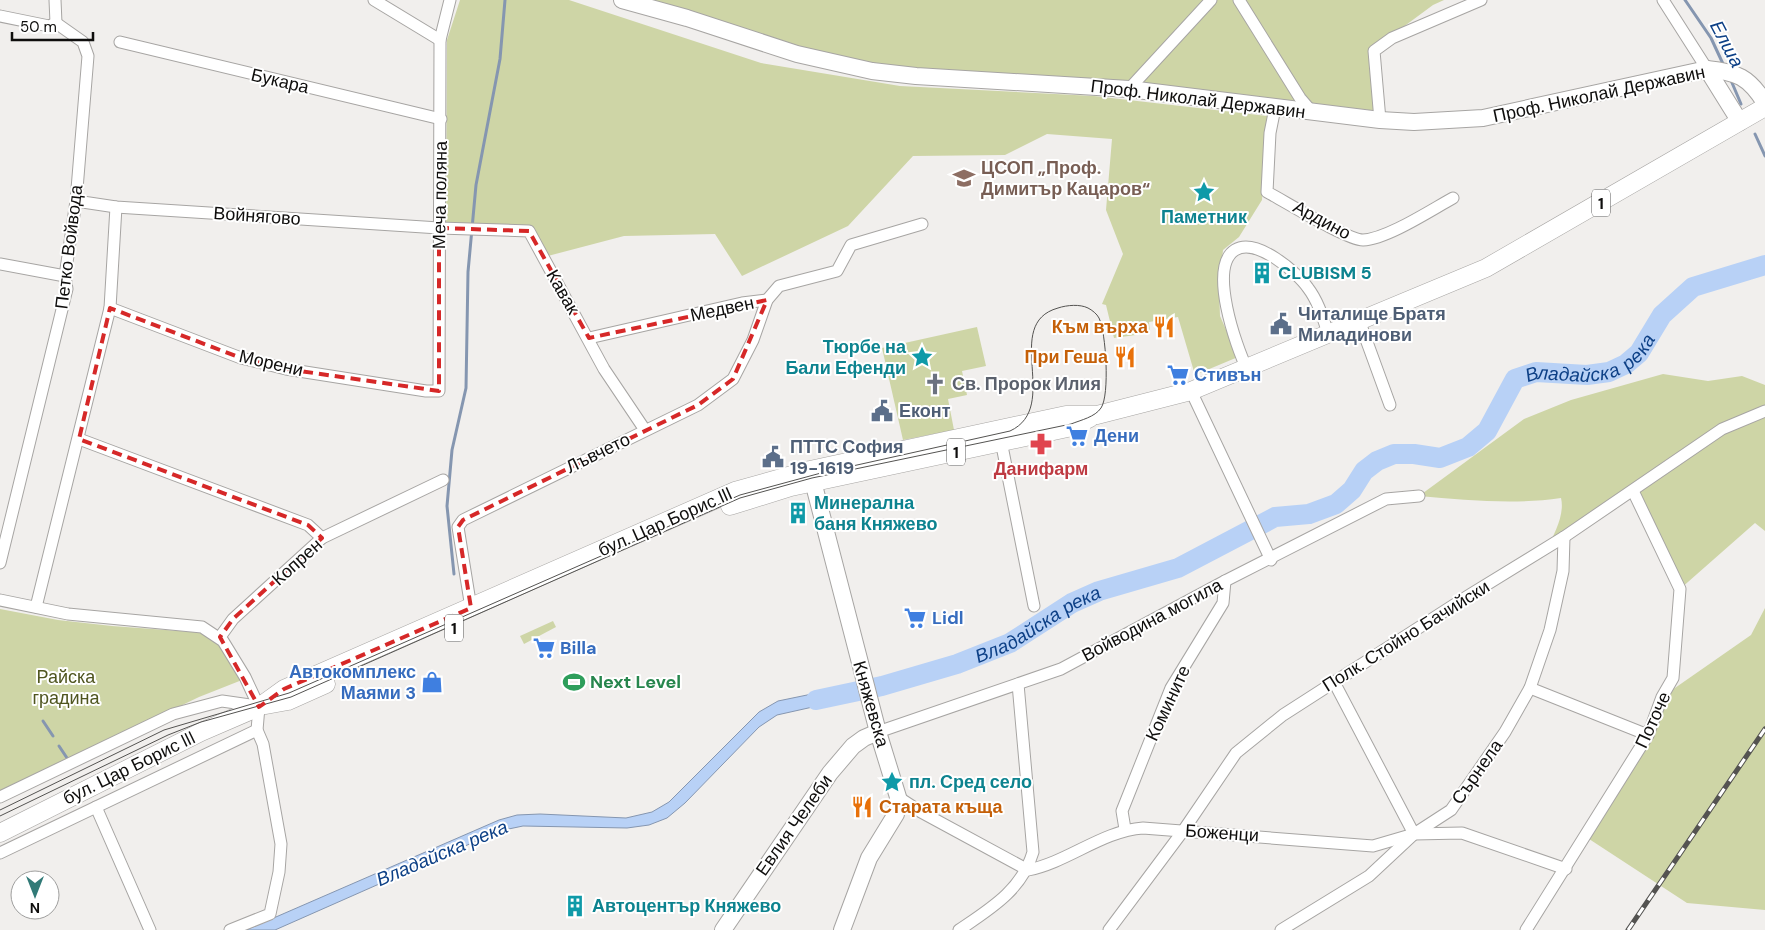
<svg xmlns="http://www.w3.org/2000/svg" width="1765" height="930" viewBox="0 0 1765 930" font-family="'DM Sans',sans-serif">
<rect width="100%" height="100%" fill="#f1efed"/>
<g fill="#ced5a6">
<polygon points="460,0 569,0 761,63 900,86 1094,96 1267,116 1262,200 1239,237 1223,250 1219,289 1220,316 1238,357 1195,375 1178,317 1149,322 1150,333 1114,338 1106,305 1102,304 1123,254 1106,210 1112,139 1047,134 1005,155 913,156 848,226 742,276 715,234 624,236 544,257 528,227 446,222 447,40"/>
<polygon points="628,0 1444,0 1433,5 1372,50 1377,111 1173,87 889,68 810,54"/>
<polygon points="977,327 986,366 962,371 967,395 948,399 954,430 903,440 882,348"/>
<path d="M1663,374L1708,381L1742,376L1765,385V531L1755,523L1680,589L1633,491L1547,549C1554,534 1565,515 1561,498C1514,505 1466,500 1419,496L1524,419L1571,400Z"/>
<polygon points="1765,608 1765,910 1687,903 1586,837 1662,697 1751,635"/>
<polygon points="0,609 58,620 112,626 207,633 216,640 242,680 199,697 0,793"/>
<polygon points="553,621 556,627 524,644 520,636"/>
</g>
<polygon fill="#b8d1f6" stroke="#8596b0" points="841,688 844,700 777,715 759,727 685,803 667,818 649,825 627,828 523,826 499,831 275,930 246,930 499,820 517,815 540,814 626,818 652,812 669,802 759,712 778,701"/>
<g fill="none" stroke-linecap="round" stroke-linejoin="round">
<g stroke="#8596b0" stroke-width="3">
<polyline points="1685,0 1711,38 1724,66"/>
<polyline points="1730,78 1741,104"/>
<polyline points="1755,134 1765,156"/>
<polyline points="454,574 447,506 452,450 466,388 468,272 476,185 500,59 505,0"/>
<polyline points="43,721 53,736"/>
<polyline points="59,746 69,761"/>
</g>
<path stroke="#b8d1f6" stroke-width="20" id="s1" d="M816,700L882,686L957,664L1010,643L1072,603L1099,591L1178,568L1275,517L1309,514L1336,504L1352,490L1364,471L1377,461L1394,454H1414L1440,458L1468,447L1487,431L1515,379L1536,372L1587,375L1609,372L1626,364L1639,353L1662,315L1693,287L1765,265"/>
<g stroke="#a7a5a3" stroke-width="13">
<g id="street">
<polyline points="55,0 56,23"/>
<polyline points="374,0 440,40"/>
<polyline points="1239,0 1300,98 1312,112"/>
<polyline points="1663,0 1707,69"/>
<polyline points="0,16 49,26 56,23"/>
<polyline points="120,42 441,119"/>
<polyline points="1129,89 1211,0"/>
<path d="M1275,108L1270,133L1267,192C1286,202 1347,240 1363,240C1387,239 1431,210 1453,198"/>
<polyline points="1380,120 1374,51 1392,38 1481,0"/>
<polyline points="76,201 116,207 439,228 529,231 604,369 645,430"/>
<polyline points="0,264 65,276"/>
<polyline points="110,308 241,358 286,369 426,391 439,391 440,40 450,0"/>
<polyline points="1359,320 1390,405"/>
<polyline points="589,338 742,303 767,300"/>
<path d="M1247,369C1236,346 1208,267 1235,250C1256,237 1297,272 1308,288C1318,301 1323,318 1328,333"/>
<polyline points="1191,391 1271,560"/>
<polyline points="1000,436 1034,606"/>
<polyline points="79,439 308,525 322,538"/>
<polyline points="0,563 67,289 65,276 76,201 88,56 83,42 56,23"/>
<polyline points="0,600 68,614 202,627 223,641 245,677 259,707"/>
<polyline points="36,607 110,308 116,207"/>
<polyline points="471,608 458,527 463,520 698,405 733,379 753,340 767,300 779,286 837,271 851,245 922,224"/>
<polyline points="220,637 233,619 322,538 443,480"/>
<polyline points="1334,682 1414,834"/>
<polyline points="1530,688 1648,735"/>
<polyline points="878,732 1061,669 1225,581 1386,499 1419,496"/>
<polyline points="0,797 173,714 222,701 257,706"/>
<path d="M898,797L921,812L1028,870C1068,862 1102,831 1143,828L1373,846L1414,834L1462,833L1566,869"/>
<polyline points="96,807 150,930"/>
<polyline points="1125,829 1122,811 1171,688 1223,603 1225,581"/>
<polyline points="0,853 257,730"/>
<polyline points="230,930 270,914 279,872 281,844 263,744 257,730 259,707"/>
<path d="M959,930C990,909 1022,890 1033,852L1018,684"/>
<polyline points="1109,930 1183,831 1236,753 1283,715 1468,596 1564,537 1722,429 1765,411"/>
<polyline points="1281,930 1369,876 1414,834 1451,810 1505,732 1530,688 1550,630 1563,571 1564,537"/>
<polyline points="1526,930 1648,735 1662,697 1673,678 1680,589 1633,491"/>
</g>
</g>
<g stroke="#a7a5a3" stroke-width="18">
<g id="secondary">
<path d="M622,0L687,18L797,54L872,71L916,76L1129,89L1380,120L1414,122L1483,118L1707,69C1737,72 1749,77 1765,103"/>
<polyline points="1707,69 1740,122"/>
<polyline points="810,470 878,732 898,797 896,814 869,858 842,930"/>
<polyline points="723,930 830,773 853,746 864,738 878,732"/>
</g>
</g>
<g stroke="#a7a5a3" stroke-width="19">
<g id="primary">
<polyline points="730,506 791,487 1072,427 1090,418"/>
<polyline points="266,705 288,701 326,684"/>
<polyline points="0,833 201,732 259,707 284,689 735,491 810,470 1066,415 1097,415 1191,391 1486,268 1765,107"/>
</g>
</g>
<use href="#street" stroke="#fff" stroke-width="11"/>
<use href="#secondary" stroke="#fff" stroke-width="16"/>
<use href="#primary" stroke="#fff" stroke-width="18"/>
<path stroke="#545351" stroke-width="1" d="M0,810L164,730L289,693L740,495L821,473L1010,431C1062,407 1001,324 1058,308C1067,305 1080,304 1088,308C1092,310 1097,314 1099,318C1106,332 1110,395 1101,408C1095,417 1081,420 1071,424L812,478L740,498L291,697L201,722L168,735L0,816"/>
<g stroke="#545351" stroke-width="5">
<polyline id="rail" points="1628,930 1765,729"/>
</g>
<use href="#rail" stroke="#fff" stroke-width="3" stroke-dasharray="9" stroke-linecap="butt"/>
</g>
<path fill="none" stroke="#d62828" stroke-width="4" stroke-dasharray="10 6" stroke-linejoin="round" d="M439,228L529,231L589,338L767,300L733,379L698,405L463,520L458,527L471,608L284,689L259,707L220,637L233,619L322,538L308,525L79,439L110,308L241,358L286,369L439,391Z"/>
<defs>
<g id="school-bare" transform="scale(1.725)"><path d="M0-5L7-2L0 1L-7-2ZM-4 1L0 2.5L4 1V4Q0 6-4 4Z" fill="#8d6e63" stroke="#fff" stroke-width="2.5" paint-order="stroke"/></g>
<g id="sight-bare" transform="scale(1.725)"><path d="M0-6L1.8-2.2L6-1.7L2.9 1.2L3.7 5.4L0 3.3L-3.7 5.4L-2.9 1.2L-6-1.7L-1.8-2.2Z" fill="#0f9aa8" stroke="#fff" stroke-width="2.5" paint-order="stroke"/></g>
<g id="building-bare" transform="scale(1.725)"><path d="M-4-6H4V6H1V3H-1V6H-4ZM-2.5-4.3h1.7v1.8h-1.7ZM.8-4.3h1.7v1.8H.8ZM-2.5-1h1.7V.8h-1.7ZM.8-1h1.7V.8H.8Z" fill="#0f9aa8" stroke="#fff" stroke-width="2.5" paint-order="stroke"/></g>
<g id="civic-bare" transform="scale(1.725)"><path d="M-.6-6.5H3V-4.5H.6V-3L4-1V1h2V6H-6V1h2V-1L-.6-3ZM-1.2 2.5V6h2.4V2.5Z" fill="#5c6f8a" stroke="#fff" stroke-width="2.5" paint-order="stroke"/></g>
<g id="restaurant-bare" transform="scale(1.725)"><path d="M-5-6h1v4h1v-4h1v4h1v-4h1v5L-1.5 .5V6h-2V.5L-5-1ZM5-6V6H3V1.5H1.5Q1.5-4 5-6Z" fill="#e8710a" stroke="#fff" stroke-width="2.5" paint-order="stroke"/></g>
<g id="supermarket-bare" transform="scale(1.725)"><path d="M-6-5.5h2.5l.6 2H6L4.5 2H-2.5L-4.4-4H-6ZM-1.5 3.2a1.3 1.3 0 1 0 .1 0ZM3 3.2a1.3 1.3 0 1 0 .1 0Z" fill="#3f7fe0" stroke="#fff" stroke-width="2.5" paint-order="stroke"/></g>
<g id="church-bare" transform="scale(1.725)"><path d="M-1.2-6h2.4v3.5h3.3v2.4h-3.3V6h-2.4V-.1h-3.3v-2.4h3.3Z" fill="#6b7280" stroke="#fff" stroke-width="2.5" paint-order="stroke"/></g>
<g id="pharmacy-bare" transform="scale(1.725)"><path d="M-2-6h4v4h4v4h-4v4h-4v-4h-4v-4h4Z" fill="#e0444e" stroke="#fff" stroke-width="2.5" paint-order="stroke"/></g>
<g id="shop-bare" transform="scale(1.725)"><path d="M-5-2.5h2.3a2.7 3.5 0 0 1 5.4 0H5L5.5 6h-11ZM-1.5-2.5h3a1.5 2.3 0 0 0-3 0Z" fill="#3f7fe0" stroke="#fff" stroke-width="2.5" paint-order="stroke"/></g>
<g id="stadium-bare" transform="scale(1.725)"><path d="M0-5a6.5 5 0 1 0 0 10a6.5 5 0 1 0 0-10ZM-3.5-1.8h7v3.6h-7Z" fill="#2e9e5b" stroke="#fff" stroke-width="2.5" paint-order="stroke"/></g>
</defs>
<g fill-rule="evenodd">
<use href="#school-bare" x="964" y="178"/>
<use href="#sight-bare" x="1204" y="192"/>
<use href="#building-bare" x="1262" y="273"/>
<use href="#civic-bare" x="1281" y="324"/>
<use href="#restaurant-bare" x="1164" y="327"/>
<use href="#sight-bare" x="922" y="357"/>
<use href="#restaurant-bare" x="1125" y="357"/>
<use href="#supermarket-bare" x="1178" y="375"/>
<use href="#church-bare" x="935" y="384"/>
<use href="#civic-bare" x="882" y="411"/>
<use href="#supermarket-bare" x="1077" y="436"/>
<use href="#pharmacy-bare" x="1041" y="444"/>
<use href="#civic-bare" x="773" y="457"/>
<use href="#building-bare" x="798" y="513"/>
<use href="#supermarket-bare" x="915" y="618"/>
<use href="#supermarket-bare" x="544" y="648"/>
<use href="#shop-bare" x="432" y="682"/>
<use href="#stadium-bare" x="574" y="682"/>
<use href="#sight-bare" x="892" y="782"/>
<use href="#restaurant-bare" x="862" y="807"/>
<use href="#building-bare" x="575" y="906"/>
</g>
<g text-anchor="middle" dominant-baseline="central" stroke-width="4" stroke-linejoin="round" paint-order="stroke">
<g fill="#fff" stroke="#575656" stroke-width="1">
<rect x="1592" y="189.5" width="18" height="27" rx="4"/>
<rect x="947" y="438.5" width="18" height="27" rx="4"/>
<rect x="445" y="614.5" width="18" height="27" rx="4"/>
</g>
<g font-size="16" font-weight="bold" fill="#0f0e0d">
<text x="1601" y="203">1</text>
<text x="956" y="452">1</text>
<text x="454" y="628">1</text>
</g>
<g font-size="18" fill="#0f0e0d" stroke="#fff">
<text transform="translate(280 81) rotate(13)">Букара</text>
<text transform="translate(1599 94) rotate(-12)">Проф. Николай Державин</text>
<text transform="translate(1198 99) rotate(7)">Проф. Николай Державин</text>
<text transform="translate(440 195) rotate(-89)">Меча поляна</text>
<text transform="translate(257 216) rotate(4)">Войнягово</text>
<text transform="translate(1322 220) rotate(28)">Ардино</text>
<text transform="translate(69 247) rotate(-83)">Петко Войвода</text>
<text transform="translate(563 292) rotate(60)">Кавак</text>
<text transform="translate(722 309) rotate(-12)">Медвен</text>
<text transform="translate(271 363) rotate(13)">Морени</text>
<text transform="translate(598 453) rotate(-26)">Лъвчето</text>
<text transform="translate(665 522) rotate(-24)">бул. Цар Борис III</text>
<text transform="translate(297 562) rotate(-42)">Копрен</text>
<text transform="translate(1152 620) rotate(-28)">Войводина могила</text>
<text transform="translate(1406 636) rotate(-32)">Полк. Стойно Бачийски</text>
<text transform="translate(1168 703) rotate(-65)">Комините</text>
<text transform="translate(871 704) rotate(74)">Княжевска</text>
<text transform="translate(1653 720) rotate(-65)">Поточе</text>
<text transform="translate(129 768) rotate(-26)">бул. Цар Борис III</text>
<text transform="translate(1477 772) rotate(-55)">Сърнела</text>
<text transform="translate(794 825) rotate(-55)">Евлия Челеби</text>
<text transform="translate(1222 833) rotate(4)">Боженци</text>
</g>
<g font-size="18" font-weight="bold" fill="#785e54" stroke="#fff" text-anchor="start">
<text x="981" y="168">ЦСОП „Проф.<tspan x="981" dy="21">Димитър Кацаров“</tspan></text>
</g>
<g font-size="18" font-weight="bold" fill="#0d838f" stroke="#fff" text-anchor="start">
<text x="1204" y="217" text-anchor="middle">Паметник</text>
<text x="1278" y="273">CLUBISM 5</text>
<text x="906" y="347" text-anchor="end">Тюрбе на<tspan x="906" dy="21">Бали Ефенди</tspan></text>
<text x="814" y="503">Минерална<tspan x="814" dy="21">баня Княжево</tspan></text>
<text x="909" y="782">пл. Сред село</text>
<text x="592" y="906">Автоцентър Княжево</text>
</g>
<g font-size="18" font-weight="bold" fill="#4e5e75" stroke="#fff" text-anchor="start">
<text x="1298" y="314">Читалище Братя<tspan x="1298" dy="21">Миладинови</tspan></text>
<text x="899" y="411">Еконт</text>
<text x="790" y="447">ПТТС София<tspan x="790" dy="21">19-1619</tspan></text>
</g>
<g font-size="18" font-weight="bold" fill="#c56008" stroke="#fff" text-anchor="end">
<text x="1148" y="327">Към върха</text>
<text x="1108" y="357">При Геша</text>
<text x="879" y="807" text-anchor="start">Старата къща</text>
</g>
<g font-size="18" font-weight="bold" fill="#366cbe" stroke="#fff" text-anchor="start">
<text x="1194" y="375">Стивън</text>
<text x="1094" y="436">Дени</text>
<text x="932" y="618">Lidl</text>
<text x="560" y="648">Billa</text>
<text x="416" y="672" text-anchor="end">Автокомплекс<tspan x="416" dy="21">Маями 3</tspan></text>
</g>
<g font-size="18" font-weight="bold" fill="#5b616d" stroke="#fff" text-anchor="start">
<text x="952" y="384">Св. Пророк Илия</text>
</g>
<g font-size="18" font-weight="bold" fill="#be3a42" stroke="#fff">
<text x="1041" y="469">Данифарм</text>
</g>
<g font-size="18" fill="#4f551f" stroke="#fff">
<text x="66" y="677">Райска<tspan x="66" dy="21">градина</tspan></text>
</g>
<g font-size="18" font-weight="bold" fill="#27864d" stroke="#fff" text-anchor="start">
<text x="590" y="682">Next Level</text>
</g>
<g font-size="19" font-style="italic" fill="#0d4086" stroke="#fff">
<text transform="translate(1727 44) rotate(62)">Елша</text>
<text stroke="none"><textPath href="#s1" startOffset="881">Владайска река</textPath></text>
<text stroke="none"><textPath href="#s1" startOffset="236">Владайска река</textPath></text>
<text transform="translate(442 853) rotate(-23)">Владайска река</text>
</g>
</g>
<g transform="translate(35 895) rotate(180)"><circle r="24" fill="#ffffff" stroke="#9f9f9e"/>
<path d="M0-4L9 19L0 12L-9 19Z" fill="#317a77"/>
<text y="-8" font-size="14" font-weight="bold" text-anchor="middle" fill="#0f0e0d">N</text>
</g>
<path d="M12 32v8h81v-8" fill="none" stroke="#0f0e0d" stroke-width="2.5"/>
<text x="20" y="32" font-size="15" fill="#0f0e0d" stroke="#ffffff" stroke-width="4" paint-order="stroke">50 m</text>
</svg>
